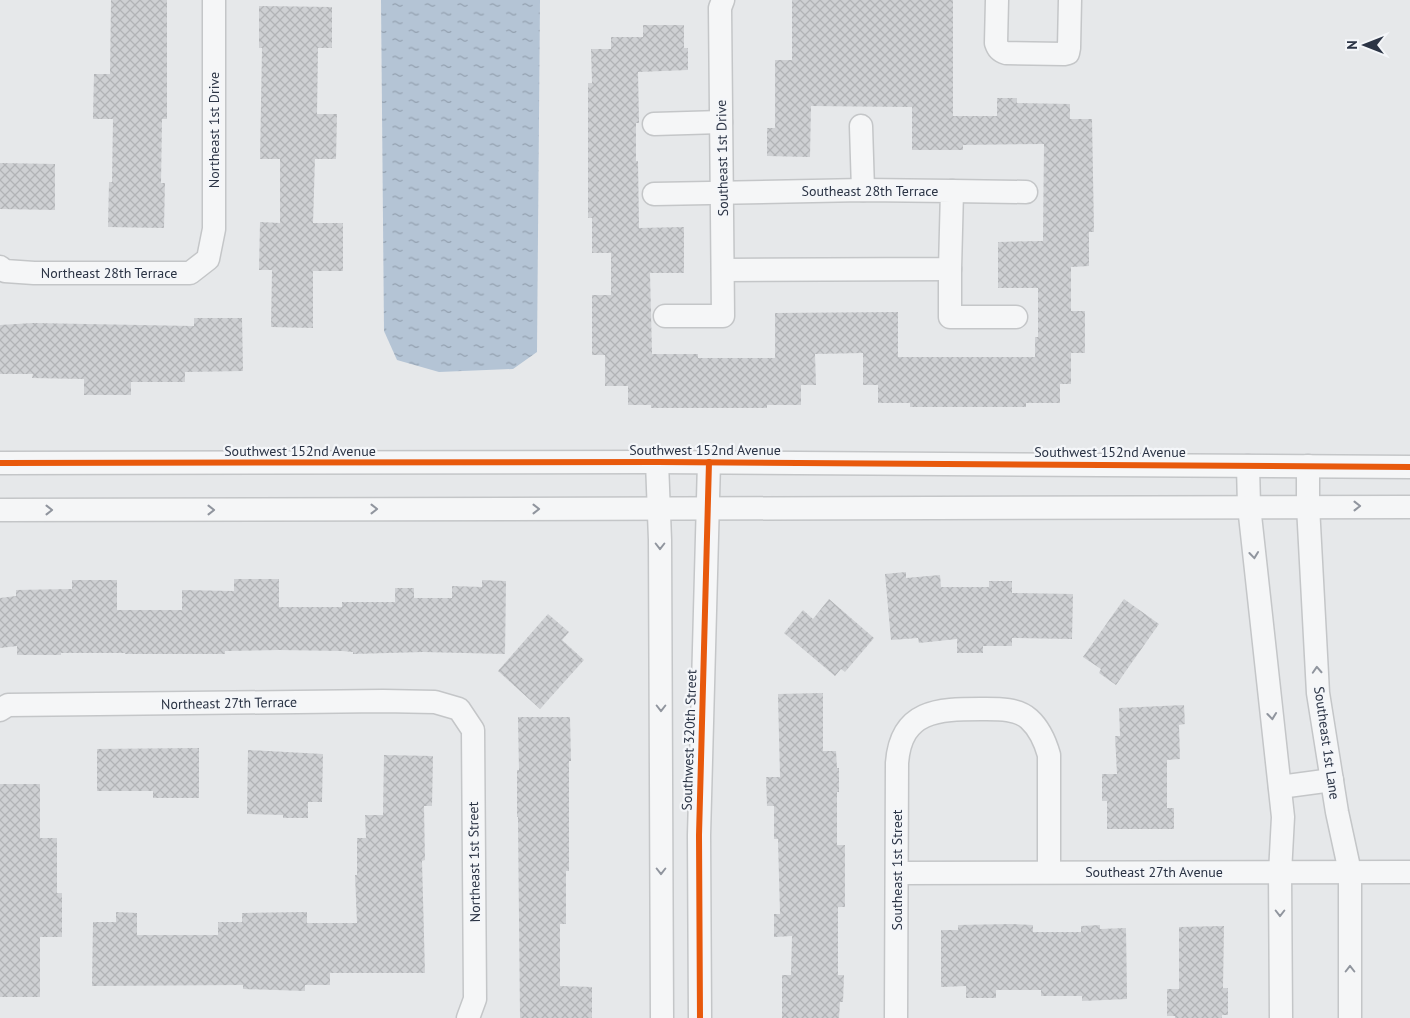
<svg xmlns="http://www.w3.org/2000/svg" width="1410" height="1018" viewBox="0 0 1410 1018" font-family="'PT Sans',sans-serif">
<defs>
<pattern id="water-ripples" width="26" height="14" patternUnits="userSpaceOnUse" patternTransform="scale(1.25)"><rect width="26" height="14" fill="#b4c4d5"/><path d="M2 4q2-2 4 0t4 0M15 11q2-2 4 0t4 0" fill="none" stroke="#93a0af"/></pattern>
<pattern id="building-cross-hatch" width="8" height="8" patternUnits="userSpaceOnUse" patternTransform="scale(1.25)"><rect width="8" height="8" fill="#ced0d3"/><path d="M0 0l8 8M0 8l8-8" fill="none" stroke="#b1b3b6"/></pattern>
</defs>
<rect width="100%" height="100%" fill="#e6e8ea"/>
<polygon fill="url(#water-ripples)" points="381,0 540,0 537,352 513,369 439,372 397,360 384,331"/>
<g fill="url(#building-cross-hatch)">
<polygon points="111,0 167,0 167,119 162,119 161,183 165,183 164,228 108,227 109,182 112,182 113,119 93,119 94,74 110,74"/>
<polygon points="792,0 953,0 953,116 997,116 997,98 1017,98 1017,103 1070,104 1070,119 1092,119 1094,232 1089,232 1089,266 1071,267 1071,311 1085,311 1085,353 1071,353 1071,384 1060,384 1060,403 1026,403 1026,407 910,407 910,403 878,403 878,385 863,385 863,353 815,354 816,385 801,385 801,405 767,405 767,408 651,408 651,405 628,405 628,386 605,386 605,355 592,355 592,295 611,295 611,253 592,253 592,218 588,218 588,83 592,83 591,49 611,49 611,37 643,37 643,25 684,25 684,48 688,48 688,70 638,72 639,123 636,123 636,161 638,161 639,228 684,227 684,273 650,273 652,354 698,354 698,358 775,358 775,313 898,312 898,357 1035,357 1035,337 1038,337 1038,288 998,288 998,242 1043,241 1044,144 963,145 963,150 912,150 912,107 811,106 810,157 767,156 767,128 775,128 775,60 792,60"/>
<polygon points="259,6 332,7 332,48 318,48 317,114 337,114 336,159 315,159 313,223 343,223 343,271 313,271 313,328 271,327 272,270 259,270 260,222 280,223 280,159 260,159 262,48 259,48"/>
<polygon points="0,163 55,164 55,210 0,209"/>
<polygon points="194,318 242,318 243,371 185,372 185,382 131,382 131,395 84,395 84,379 32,378 33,374 0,374 0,325 33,323 194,326"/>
<polygon points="906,572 906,578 940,575 941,587 989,587 989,581 1012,581 1012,593 1073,594 1072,639 1012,638 1012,646 983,646 983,653 957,653 957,639 919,643 918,638 891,640 885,574"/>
<polygon points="234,579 279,579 279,607 342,607 342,602 395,602 395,588 414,588 414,598 452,598 452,586 482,587 482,580 506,581 505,654 423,652 353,654 353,652 342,651 279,650 225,651 225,654 125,654 125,653 61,653 61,655 17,655 17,646 0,648 0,598 16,596 16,590 72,589 72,580 117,580 117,610 182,610 182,590 234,591"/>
<polygon points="829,599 874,638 845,672 841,669 835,676 784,633 803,610 813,619"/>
<polygon points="1124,599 1159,624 1116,685 1099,673 1101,669 1083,657"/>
<polygon points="548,614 569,632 562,640 584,660 540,709 498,671"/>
<polygon points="823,693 823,751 836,751 837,768 839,768 839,792 837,792 837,845 845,845 845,907 838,907 838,975 844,975 843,1002 840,1002 839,1018 782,1018 782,975 791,975 792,936 774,937 774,914 780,914 778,839 774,839 774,806 767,806 766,777 780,777 778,694"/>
<polygon points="1184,705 1185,724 1179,725 1180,759 1167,760 1167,808 1174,808 1174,829 1107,829 1107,801 1102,801 1102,774 1117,774 1115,736 1120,736 1119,708"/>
<polygon points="518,717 570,717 571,761 569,761 569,871 566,871 566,924 560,924 560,986 592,987 592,1018 520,1018 518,817 517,817 517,770 519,770"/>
<polygon points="199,748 199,798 153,798 153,791 97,791 97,749"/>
<polygon points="248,750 323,754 322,802 308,802 308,818 283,818 283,815 247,814"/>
<polygon points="384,755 433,756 432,806 424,806 425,860 422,861 425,973 330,973 330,985 305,985 305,991 243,989 243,985 92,986 93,922 116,922 116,912 137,913 137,935 218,935 218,922 242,922 242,913 307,912 307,923 357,923 355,875 357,875 357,838 366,838 365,815 383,815"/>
<polygon points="0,784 40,784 40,838 57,838 57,893 62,893 62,937 40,937 40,997 0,997"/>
<polygon points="1011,924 1033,925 1033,932 1081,932 1081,926 1100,925 1100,929 1126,928 1127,999 1082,1001 1082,996 1041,996 1041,990 996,990 996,998 966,998 966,986 941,987 941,930 958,930 958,925"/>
<polygon points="1224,926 1223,988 1228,988 1228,1015 1222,1015 1222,1018 1175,1018 1175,1016 1167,1016 1167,989 1179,989 1179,927"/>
</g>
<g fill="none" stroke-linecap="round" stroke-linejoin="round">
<g stroke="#c4c6c8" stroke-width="25">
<g id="minor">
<path d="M997,0L996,43C998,49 1000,51 1006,53L1064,54L1068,53L1069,48L1070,0"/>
<polyline points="654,124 721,122"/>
<polyline points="861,126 863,190"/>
<polyline points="952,191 1026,192"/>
<polyline points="654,194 863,190 952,191 950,269 723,270"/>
<polyline points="0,267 5,271 34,273 190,273 208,259 214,229 214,0"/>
<polyline points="950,269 950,317 1016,317"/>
<polyline points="665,316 723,316 720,8 723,0"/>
<polyline points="657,462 660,540 662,1018"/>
<polyline points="0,463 657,462 1410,467"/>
<polyline points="1248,466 1249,506 1283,817 1280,873 1281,1018"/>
<polyline points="1308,466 1308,506 1318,693 1337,812 1350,872 1350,1018"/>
<polyline points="0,510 1410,507"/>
<polyline points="0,710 8,705 383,701 435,702 459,709 473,730 475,999 468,1018"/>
<polyline points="1280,787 1332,780"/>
<polyline points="897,873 1410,872"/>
<polyline points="700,1018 699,835 709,462"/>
<path d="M896,1018L897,763C901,710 938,709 981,709C996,709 1017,708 1029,719C1040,729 1045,741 1049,755V872"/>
</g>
</g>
<use href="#minor" stroke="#f5f6f7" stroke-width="22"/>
<g stroke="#f4f6f9" stroke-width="9">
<g id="cycleway">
<polyline points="0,463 657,462 1410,467"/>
<polyline points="700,1018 699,835 709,462"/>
</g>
</g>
<use href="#cycleway" stroke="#e8590c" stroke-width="6"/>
</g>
<defs><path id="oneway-chevron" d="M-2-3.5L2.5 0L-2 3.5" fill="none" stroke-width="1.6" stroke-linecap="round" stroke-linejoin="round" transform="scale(1.25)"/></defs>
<g stroke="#90959e">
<use href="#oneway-chevron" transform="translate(1357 506)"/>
<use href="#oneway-chevron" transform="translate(374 509)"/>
<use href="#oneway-chevron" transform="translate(536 509)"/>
<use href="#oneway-chevron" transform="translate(49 510)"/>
<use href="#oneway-chevron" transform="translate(211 510)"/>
<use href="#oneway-chevron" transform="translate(660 546) rotate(90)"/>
<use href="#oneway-chevron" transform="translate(1254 555) rotate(84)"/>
<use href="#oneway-chevron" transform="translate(1317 670) rotate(-93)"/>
<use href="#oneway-chevron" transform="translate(661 708) rotate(90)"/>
<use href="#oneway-chevron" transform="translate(1272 716) rotate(84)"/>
<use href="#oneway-chevron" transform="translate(661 871) rotate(90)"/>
<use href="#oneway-chevron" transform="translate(1280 913) rotate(90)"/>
<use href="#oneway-chevron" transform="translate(1350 969) rotate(-90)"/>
</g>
<g text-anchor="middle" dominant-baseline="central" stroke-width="4.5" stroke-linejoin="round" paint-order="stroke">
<g font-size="14" fill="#2b3445" stroke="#f4f6f9">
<text transform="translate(214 130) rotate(-90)">Northeast 1st Drive</text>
<text transform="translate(722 158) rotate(-91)">Southeast 1st Drive</text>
<text x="870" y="191">Southeast 28th Terrace</text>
<text x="109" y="273">Northeast 28th Terrace</text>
<text x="705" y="450">Southwest 152nd Avenue</text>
<text x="300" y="451">Southwest 152nd Avenue</text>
<text x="1110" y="452">Southwest 152nd Avenue</text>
<text transform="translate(229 703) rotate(-1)">Northeast 27th Terrace</text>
<text transform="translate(689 740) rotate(-88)">Southwest 320th Street</text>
<text transform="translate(1327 743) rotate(82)">Southeast 1st Lane</text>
<text transform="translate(474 862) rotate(-91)">Northeast 1st Street</text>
<text transform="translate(897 870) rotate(-90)">Southeast 1st Street</text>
<text x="1154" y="872">Southeast 27th Avenue</text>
</g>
</g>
<g transform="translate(1365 45) rotate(270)" stroke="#f4f6f9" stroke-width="4" paint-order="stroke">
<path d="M0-4L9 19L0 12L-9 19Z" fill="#2b3445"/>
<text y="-8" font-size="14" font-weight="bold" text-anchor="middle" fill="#2b3445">N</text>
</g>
</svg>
